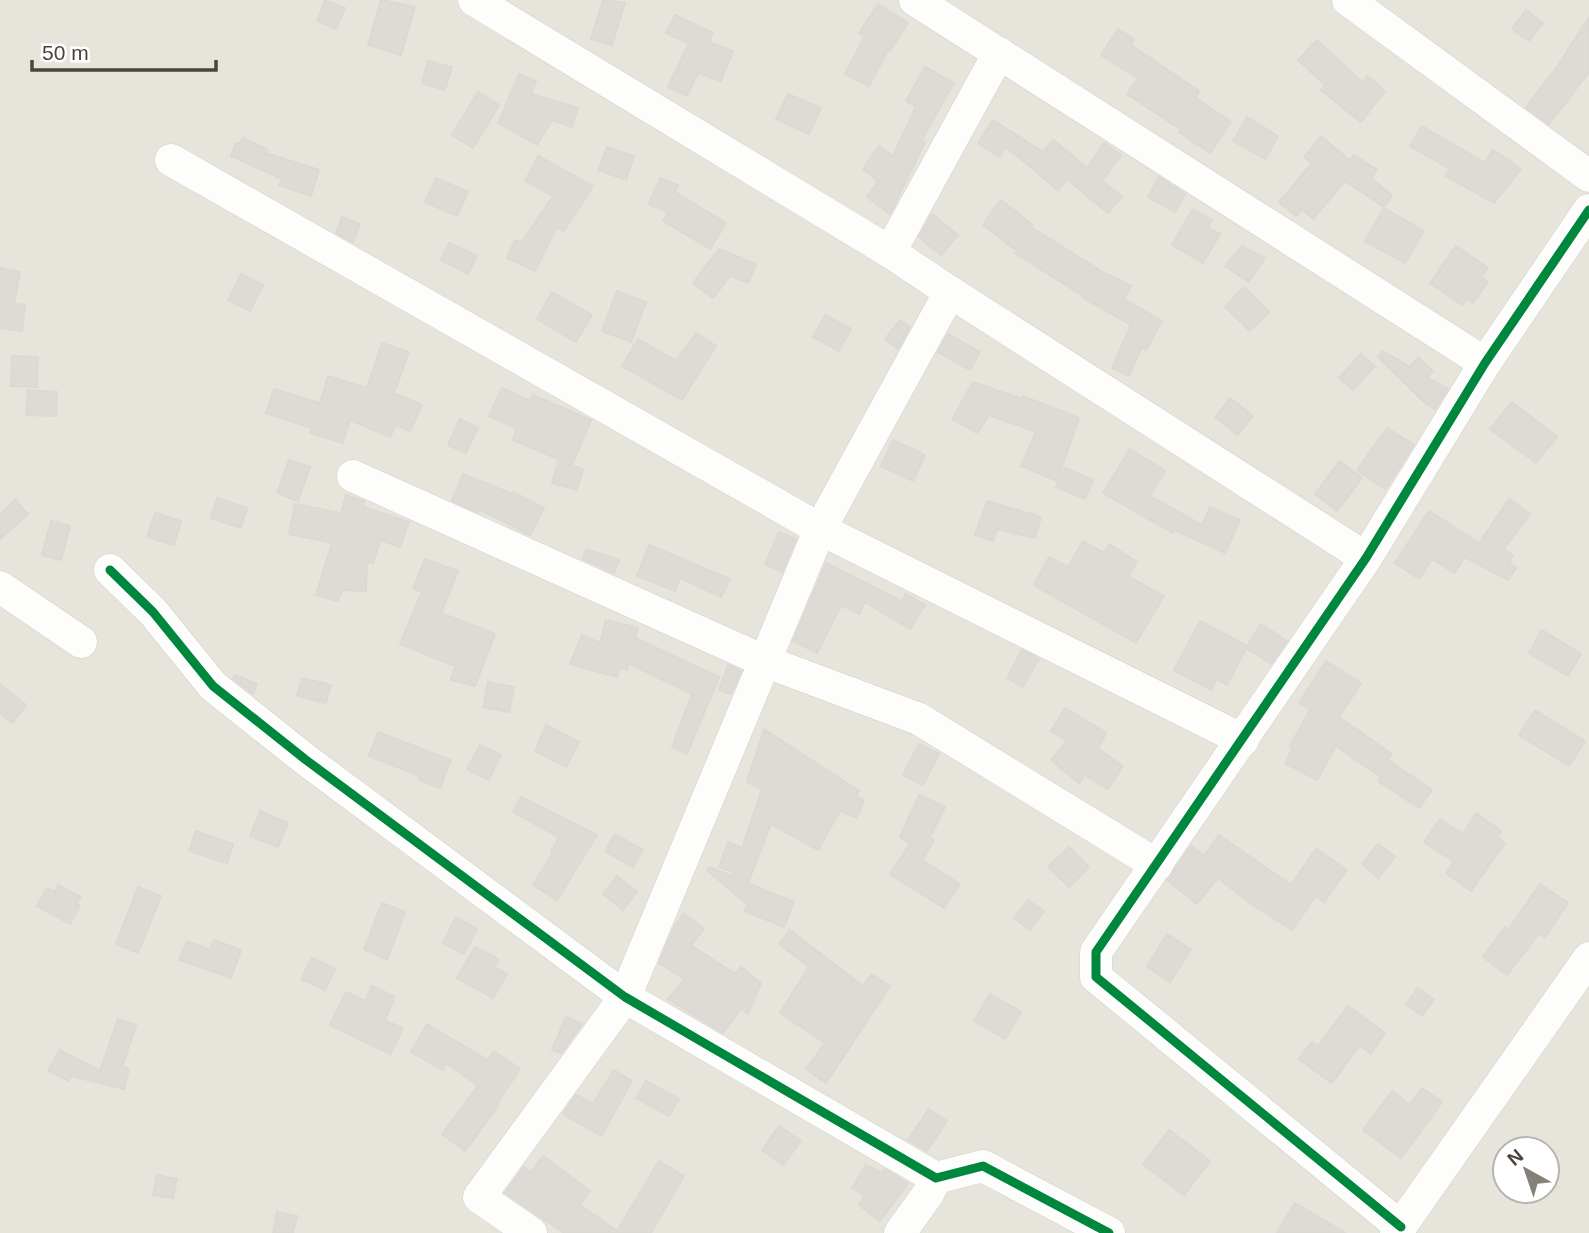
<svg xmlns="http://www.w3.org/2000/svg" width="1589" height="1233" viewBox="0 0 1589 1233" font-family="Arial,sans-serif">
<rect width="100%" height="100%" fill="#f4f2ee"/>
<path fill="#e7e4dc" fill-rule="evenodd" d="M0,0H1589V1233H0ZM1505,1149H1547V1191H1505Z"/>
<g fill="#dedbd6" stroke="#dcd9d4" stroke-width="2">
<polygon points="325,0 345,8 336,29 317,21"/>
<polygon points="381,0 415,7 401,55 368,45"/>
<polygon points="603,0 625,3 612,45 591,39"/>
<polygon points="878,4 908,23 890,51 888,50 869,86 845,74 865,36 859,33"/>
<polygon points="1526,10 1543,23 1529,41 1512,29"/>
<polygon points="675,15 713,33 709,42 733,51 721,81 698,73 687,96 668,87 689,43 666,33"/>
<polygon points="1589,17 1589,72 1549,124 1526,107 1557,67"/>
<polygon points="1118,29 1134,39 1131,45 1199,91 1196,98 1231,122 1210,153 1179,132 1180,129 1127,94 1138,78 1101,55"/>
<polygon points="1317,40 1363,83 1367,76 1385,91 1361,122 1321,90 1325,85 1298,60"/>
<polygon points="428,61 452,67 445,90 422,83"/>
<polygon points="925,67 954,83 921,141 925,142 890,214 867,197 878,181 863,169 879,146 893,156 916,107 906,101"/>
<polygon points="519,74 536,81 531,94 578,108 572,127 552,120 537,145 498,123"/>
<polygon points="478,92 499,105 473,148 452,135"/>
<polygon points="788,94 821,108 809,134 776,119"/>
<polygon points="1247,117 1278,136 1265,159 1233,141"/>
<polygon points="993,120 1043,152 1053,140 1087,168 1104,143 1121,155 1102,181 1122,197 1108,213 1067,179 1058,190 1006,147 999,157 978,143"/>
<polygon points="1422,126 1485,163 1493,150 1521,169 1494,203 1446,176 1450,169 1410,146"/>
<polygon points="1321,136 1350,161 1354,155 1377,170 1371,178 1392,196 1384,207 1345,181 1313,219 1302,209 1296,216 1279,202 1312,163 1304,157"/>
<polygon points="243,138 267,149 266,153 319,170 311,196 279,185 282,179 231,156 236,143 239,144"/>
<polygon points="607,147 634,156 626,180 598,170"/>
<polygon points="538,156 593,186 564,231 557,227 535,271 507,258 515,240 521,243 553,196 525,181"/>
<polygon points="1159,177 1185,194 1175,212 1148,197"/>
<polygon points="436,178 468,192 457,216 425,202"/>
<polygon points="660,178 678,185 675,192 726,223 710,249 663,221 668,212 649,204"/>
<polygon points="1001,200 1033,225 1031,227 1109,276 1110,275 1131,286 1124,299 1162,321 1146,350 1142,347 1129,376 1112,368 1131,325 1082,297 1083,296 1015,253 1017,251 983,225"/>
<polygon points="1384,208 1424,231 1405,263 1365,241"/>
<polygon points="1193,209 1212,220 1208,227 1220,234 1203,263 1172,245"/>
<polygon points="932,214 958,235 941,255 919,237"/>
<polygon points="342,217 360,224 353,242 336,233"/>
<polygon points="449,243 477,256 468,274 441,260"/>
<polygon points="1242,246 1265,258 1249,282 1225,266"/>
<polygon points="1456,246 1488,268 1481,277 1488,282 1473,303 1466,299 1462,305 1430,283"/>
<polygon points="719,249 756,264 748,283 730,276 713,298 693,283"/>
<polygon points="0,268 20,272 14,304 25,305 22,331 0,328"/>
<polygon points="241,274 263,285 250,311 228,300"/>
<polygon points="1244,287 1269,312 1250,331 1225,307"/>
<polygon points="617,291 646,302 631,342 602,331"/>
<polygon points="552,292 592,315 576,342 537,319"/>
<polygon points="825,315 851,329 839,351 813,337"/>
<polygon points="900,320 910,327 898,349 885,339"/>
<polygon points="696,333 716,346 682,400 622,366 638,339 676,361"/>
<polygon points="948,334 980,352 970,370 938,352"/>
<polygon points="382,343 409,352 394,393 422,405 410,431 396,425 390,437 350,420 343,443 310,433 312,428 266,413 274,389 320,403 328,376 367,388"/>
<polygon points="1383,351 1410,367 1418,357 1433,371 1427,377 1448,389 1435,409 1425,403 1378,357"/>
<polygon points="1361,354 1375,366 1353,390 1339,378"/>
<polygon points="12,356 38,357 37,387 11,386"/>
<polygon points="973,382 1022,399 1023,396 1079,418 1057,481 1021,466 1036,432 989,415 977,433 952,419"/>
<polygon points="502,388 530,401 533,395 591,420 572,465 513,440 517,429 489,416"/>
<polygon points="28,390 57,392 56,416 26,415"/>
<polygon points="1230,398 1253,416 1238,435 1215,417"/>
<polygon points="1512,402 1557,437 1536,463 1490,429"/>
<polygon points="460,419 478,428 466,453 448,445"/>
<polygon points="1387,428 1414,445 1385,489 1357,470"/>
<polygon points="893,440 925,455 913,481 881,466"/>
<polygon points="1130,449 1165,471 1150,496 1202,525 1210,507 1240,520 1225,553 1175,530 1173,533 1103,493"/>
<polygon points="289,460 310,467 298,501 277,493"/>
<polygon points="1340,461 1362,478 1337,511 1315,494"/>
<polygon points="558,462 583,469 577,490 552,483"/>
<polygon points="1065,468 1093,480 1085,499 1056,487"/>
<polygon points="463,474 512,494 513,492 544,508 530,535 479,509 477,512 452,501"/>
<polygon points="346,495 364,501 363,507 409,522 400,547 380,540 373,564 367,562 366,591 342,590 338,601 316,595 332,543 289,534 295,504 341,513"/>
<polygon points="217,498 247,508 241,528 211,518"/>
<polygon points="1509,499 1530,514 1503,550 1513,555 1509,563 1516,568 1508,580 1465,557 1454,573 1432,559 1419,579 1395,563 1429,511 1479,543"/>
<polygon points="15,500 28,514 0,539 0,514"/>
<polygon points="987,501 1041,517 1035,538 997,529 993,541 975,535"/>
<polygon points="155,513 181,521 174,545 147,537"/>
<polygon points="51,521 70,526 61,560 42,555"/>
<polygon points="779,532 796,539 782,572 765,564"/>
<polygon points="1083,541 1104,553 1109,544 1137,562 1128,576 1164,596 1136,643 1034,585 1049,557 1068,567"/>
<polygon points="649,545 730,579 721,597 680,578 675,591 637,576"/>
<polygon points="586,549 619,560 614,573 583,559"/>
<polygon points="425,559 458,571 441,613 495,634 475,686 451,680 455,666 400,644 422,592 413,589"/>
<polygon points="826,563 901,601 906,594 925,605 910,629 865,602 859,614 841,605 817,653 793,641"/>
<polygon points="606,620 638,628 635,638 719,677 687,754 672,747 692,694 628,663 627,670 620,668 617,677 570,664 582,635 600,643"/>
<polygon points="1200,621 1247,646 1261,624 1287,641 1271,664 1246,648 1227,685 1217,679 1211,690 1174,670"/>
<polygon points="1542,630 1581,654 1568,676 1529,653"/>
<polygon points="1022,650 1039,659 1023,687 1007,678"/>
<polygon points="1326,661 1361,683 1339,717 1392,754 1388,760 1432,790 1419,808 1378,781 1381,777 1336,746 1317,780 1285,763 1293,748 1290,746 1310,710 1299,703"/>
<polygon points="728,665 741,671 731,694 719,690"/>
<polygon points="235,675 257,684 253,694 233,679"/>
<polygon points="302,678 331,685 326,703 297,696"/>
<polygon points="488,682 514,687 509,712 483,707"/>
<polygon points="0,684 26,705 12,723 0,713"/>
<polygon points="1065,708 1106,733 1098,749 1123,766 1108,789 1085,775 1079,783 1051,760 1067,741 1051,731"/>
<polygon points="1535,710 1585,741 1569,766 1519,735"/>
<polygon points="546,725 579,742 566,767 535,751"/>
<polygon points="764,729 859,791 856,797 864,800 857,818 840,811 818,850 771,824 748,883 794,902 784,927 744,911 748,905 707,870 709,867 732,876 733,872 719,867 728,842 742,848 762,789 747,782"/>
<polygon points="378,732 451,760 440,788 419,780 420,776 369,756"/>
<polygon points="919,744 939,754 923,785 903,775"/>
<polygon points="480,745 501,755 489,780 467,769"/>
<polygon points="919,795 945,807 930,837 934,840 922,860 960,884 944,908 890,874 910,844 900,837"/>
<polygon points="521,797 597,835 557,900 533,885 553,853 551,852 559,837 513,812"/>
<polygon points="260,811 288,823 278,847 250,836"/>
<polygon points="1476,813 1501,831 1498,837 1505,843 1471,891 1446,873 1454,862 1424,842 1440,819 1463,834"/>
<polygon points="196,831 233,844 227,863 189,851"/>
<polygon points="615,834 643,850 633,867 605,851"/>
<polygon points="1219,835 1291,885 1316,849 1347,870 1324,902 1316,896 1292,930 1250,903 1218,878 1197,904 1167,880 1191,846 1204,856"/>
<polygon points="1378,844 1395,857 1378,878 1362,864"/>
<polygon points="1069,847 1089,867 1069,887 1048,867"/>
<polygon points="617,876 637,892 623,910 603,894"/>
<polygon points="1540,884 1568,903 1545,937 1539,933 1507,975 1483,957 1505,927 1508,930"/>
<polygon points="58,885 81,897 76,904 80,906 70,924 37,906 47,888 55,892"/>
<polygon points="138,887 161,896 138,953 116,944"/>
<polygon points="1028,900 1044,911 1030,930 1014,918"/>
<polygon points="382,903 405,912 387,960 364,949"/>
<polygon points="684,914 704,929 691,945 735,974 741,967 761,983 748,1014 741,1009 723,1033 668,999 685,979 659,963 675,925"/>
<polygon points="456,917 477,929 464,954 443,943"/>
<polygon points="790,930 863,986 871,974 890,986 826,1083 806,1069 825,1043 780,1013 809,967 779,944"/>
<polygon points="1167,934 1191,949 1170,982 1147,967"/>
<polygon points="214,940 241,950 231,978 179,960 187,941 210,950"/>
<polygon points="475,947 498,959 494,967 507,974 493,998 457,978"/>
<polygon points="312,958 335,969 325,990 301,979"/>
<polygon points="372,986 395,997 385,1020 403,1029 390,1054 330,1025 346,992 365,1001"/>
<polygon points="1418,988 1434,1000 1422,1016 1406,1004"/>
<polygon points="990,994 1021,1012 1005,1039 974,1021"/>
<polygon points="1348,1006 1385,1033 1371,1054 1360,1045 1332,1083 1299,1059 1312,1042 1318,1046"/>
<polygon points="566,1017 582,1024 561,1053 552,1050"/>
<polygon points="118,1019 136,1025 122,1067 129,1069 124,1089 71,1076 69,1081 48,1070 60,1050 100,1071"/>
<polygon points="427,1024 488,1060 494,1051 520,1069 496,1105 498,1106 465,1151 442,1134 478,1086 446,1063 442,1070 411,1052"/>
<polygon points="614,1070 632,1081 601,1136 563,1114 576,1095 593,1104"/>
<polygon points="646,1081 679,1099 669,1116 636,1098"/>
<polygon points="1422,1088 1442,1102 1401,1158 1363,1130 1392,1091 1410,1105"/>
<polygon points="929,1109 947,1121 927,1151 908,1140"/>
<polygon points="779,1126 801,1141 783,1165 762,1150"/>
<polygon points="1169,1130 1210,1161 1184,1195 1143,1164"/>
<polygon points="543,1156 590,1191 580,1205 617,1231 659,1161 684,1176 651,1233 564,1233 505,1193 524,1167 531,1172"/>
<polygon points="866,1165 882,1173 885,1169 908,1184 880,1221 859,1205 865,1196 852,1188"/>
<polygon points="157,1175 177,1179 173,1198 153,1195"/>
<polygon points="1295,1203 1345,1233 1277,1233"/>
<polygon points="277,1212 297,1216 293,1233 273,1233"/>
</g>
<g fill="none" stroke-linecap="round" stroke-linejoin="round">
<g stroke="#d2d0cb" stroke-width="33">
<g id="minor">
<polyline points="474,0 890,252 950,292 1366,558"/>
<polyline points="915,0 1485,363"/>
<polyline points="1348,0 1589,176"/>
<polyline points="171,160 820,529 1243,740"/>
<polyline points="890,252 999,53"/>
<polyline points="353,476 764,661 919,719 1157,865"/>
<polyline points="110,570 153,612 213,686 306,760 625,997 936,1178 983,1166 1109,1233"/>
<polyline points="0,587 81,642"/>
<polyline points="1401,1227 1096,977 1096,952 1366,558 1485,363 1589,210"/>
<polyline points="531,1233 479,1197 625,997 820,529 950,292"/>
<polyline points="900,1233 928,1194 936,1178"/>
<polyline points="1396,1233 1589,958"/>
</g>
</g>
<use href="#minor" stroke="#fdfdfc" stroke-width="32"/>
<g stroke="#fff" stroke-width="13">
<g id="cycleway">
<polyline points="110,570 153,612 213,686 306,760 625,997 936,1178 983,1166 1109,1233"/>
<polyline points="1401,1227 1096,977 1096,952 1366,558 1485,363 1589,210"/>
</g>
</g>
<use href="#cycleway" stroke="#00873e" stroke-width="9"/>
</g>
<g transform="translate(1526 1170) rotate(320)"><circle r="33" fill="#ffffff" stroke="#b7b4b0" stroke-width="2"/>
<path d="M0-5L12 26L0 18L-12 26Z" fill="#868178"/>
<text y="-10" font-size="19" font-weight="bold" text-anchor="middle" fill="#4b4439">N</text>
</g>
<path d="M32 60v10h184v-10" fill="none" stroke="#4b4439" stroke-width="3.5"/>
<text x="42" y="60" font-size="21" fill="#4b4439" stroke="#ffffff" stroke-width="5" paint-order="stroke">50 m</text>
</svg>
